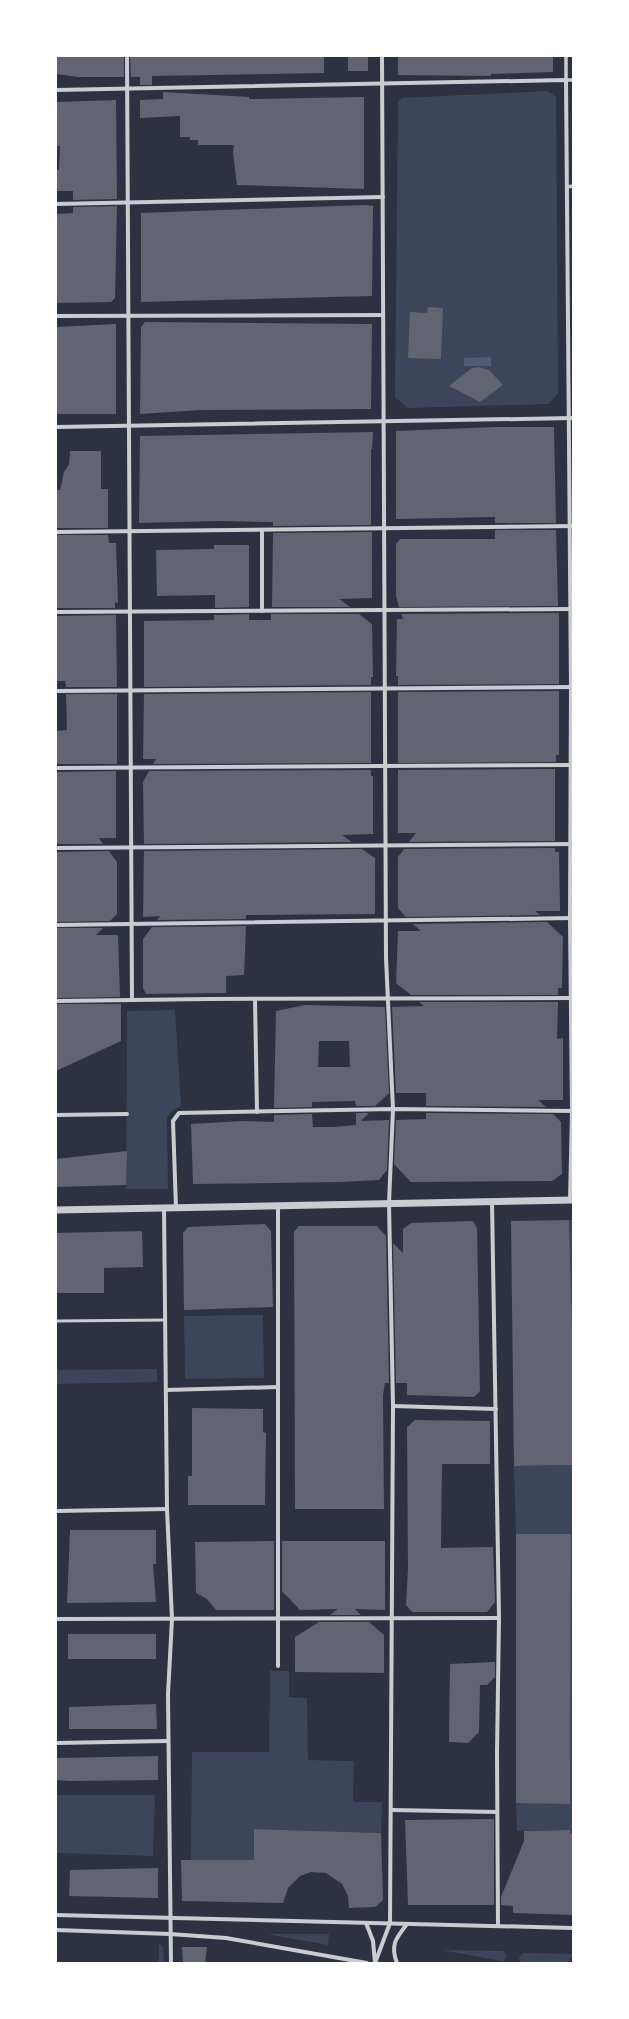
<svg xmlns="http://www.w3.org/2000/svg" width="629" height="2019" viewBox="0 0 629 2019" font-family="Spectral,serif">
<rect width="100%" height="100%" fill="#2d3142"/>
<g fill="#3c4559">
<polygon points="547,91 556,97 558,393 549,404 408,408 395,397 398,102 402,98"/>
<polygon points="175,1010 181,1106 172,1111 167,1117 168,1189 126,1189 127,1011"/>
<polygon points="569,1220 573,1220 573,1372"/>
<polygon points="263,1315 264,1378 185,1379 184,1316"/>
<polygon points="157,1369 157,1382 56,1384 56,1370"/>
<polygon points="573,1465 573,1831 568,1836 560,1830 517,1831 516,1803 570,1803 571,1534 516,1534 514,1466"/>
<polygon points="270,1671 289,1671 289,1697 307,1698 308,1760 354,1761 353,1802 382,1802 381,1833 254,1829 254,1860 191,1860 192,1752 269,1752"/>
<polygon points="56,1795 155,1795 153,1856 56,1853"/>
<polygon points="267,1934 329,1934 328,1945"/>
<polygon points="159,1943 163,1947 164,1963 159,1963"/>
<polygon points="442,1950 503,1951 507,1956 504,1961 501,1961"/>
<polygon points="523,1953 573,1954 568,1963 520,1963 519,1958"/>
</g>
<polygon fill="#4f5d75" points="491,357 491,366 464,366 464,358"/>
<g fill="#626471" fill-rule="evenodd">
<polygon points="56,56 124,56 124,77 78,77 56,74"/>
<polygon points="130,56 324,56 324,73 152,76 152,85 140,85 140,77 131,77"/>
<rect x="348" y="56" width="20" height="15"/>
<polygon points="398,56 553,56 553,72 491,74 491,76 398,75"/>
<polygon points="163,92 249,97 249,99 364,97 364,189 237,185 233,153 234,145 198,145 198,140 190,140 190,137 180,137 180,116 140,118 140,100 163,99"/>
<polygon points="116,100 117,199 73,200 73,191 56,191 56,170 59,170 60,146 56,146 56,102"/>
<polygon points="364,205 373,206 372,296 141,302 141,213"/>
<polygon points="117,206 115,298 111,302 56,303 56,214 73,213 73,207"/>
<polygon points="428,307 443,308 441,359 408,358 410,312 427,313"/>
<polygon points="145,322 372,324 371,409 201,410 140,414 141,327"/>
<polygon points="116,324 116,414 56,414 56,327"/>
<polygon points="479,367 489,370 503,385 480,402 449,386 472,368"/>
<polygon points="495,427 554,427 556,523 495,523 495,517 396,519 396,431"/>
<polygon points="373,432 372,449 371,449 371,525 273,526 273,522 219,521 139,523 140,436"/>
<polygon points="70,451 101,451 101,489 108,489 108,528 56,528 56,490 60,490 64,472 69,464"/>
<polygon points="495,530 556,530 558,606 399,607 396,596 396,544 400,539 495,539"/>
<polygon points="372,532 372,598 339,599 350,607 272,607 273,533"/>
<polygon points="56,535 108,535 109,543 116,543 118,603 115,602 115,608 56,608"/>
<polygon points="214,545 249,545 249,607 215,608 215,595 157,596 156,550 214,549"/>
<polygon points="559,613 559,684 398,685 398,676 396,676 397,619 403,619 401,614"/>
<polygon points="249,614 249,620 271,620 271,614 359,614 372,624 373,677 371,677 371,685 144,687 144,621 214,620 214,615"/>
<polygon points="116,615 117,687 66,687 65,681 56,681 56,616"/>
<polygon points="559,691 559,755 556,755 556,762 398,763 398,692"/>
<polygon points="371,692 371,763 153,764 156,759 143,759 144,694"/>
<polygon points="66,694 117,694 117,764 56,764 56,731 67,730"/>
<polygon points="555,769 555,841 409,842 416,833 398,833 398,770"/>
<polygon points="371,770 371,776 373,776 373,834 342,835 352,842 144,844 143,782 149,771"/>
<polygon points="116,771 116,838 99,838 103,844 56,844 56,772"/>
<polygon points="555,848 555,852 559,852 560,911 535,911 540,915 406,917 398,908 398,857 404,849"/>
<polygon points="362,849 375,858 375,914 246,915 246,919 157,920 160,916 143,917 144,851"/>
<polygon points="109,851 117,862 117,914 110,921 56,922 56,852"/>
<polygon points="547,922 563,937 562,988 558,988 558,995 411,995 396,983 398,931 421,931 413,924"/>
<polygon points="246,926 244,975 226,976 226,993 146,994 143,988 143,939 152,927"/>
<polygon points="56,928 103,928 96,935 118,935 120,997 56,998"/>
<polygon points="419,1002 558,1002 557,1039 563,1038 563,1100 538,1100 546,1107 426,1106 426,1093 396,1093 392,1007 424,1006"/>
<polygon points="56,1004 121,1004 121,1041 56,1071"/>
<path d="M305,1005L385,1007L389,1093L375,1106H356L355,1101L312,1102V1107L274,1108L276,1011ZM319,1041H349L350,1067H318Z"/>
<polygon points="356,1113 369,1113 361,1121 389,1120 387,1170 379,1180 340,1182 193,1184 191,1124 243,1121 274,1122 274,1115 312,1114 313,1127 334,1127 356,1125"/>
<polygon points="426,1113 553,1114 561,1122 562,1174 552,1181 411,1182 394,1164 396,1120 426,1119"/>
<polygon points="127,1151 126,1185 56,1187 56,1159"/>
<polygon points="569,1220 573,1364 573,1465 514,1466 511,1221"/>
<polygon points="473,1221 477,1228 480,1391 474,1397 407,1395 407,1383 396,1383 393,1243 403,1253 403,1229 411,1223"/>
<polygon points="265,1224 271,1231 273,1307 184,1310 183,1233 188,1227"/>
<polygon points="299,1226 377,1226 386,1236 389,1383 385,1383 383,1395 384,1509 295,1509 294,1232"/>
<polygon points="142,1231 143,1267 104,1268 104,1293 56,1293 56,1233"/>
<polygon points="192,1408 263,1409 263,1432 266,1433 265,1505 188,1505 188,1476 192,1476"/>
<polygon points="415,1420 490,1421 490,1464 442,1464 441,1548 493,1547 495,1602 487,1612 412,1612 406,1605 408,1568 407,1427"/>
<polygon points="70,1530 156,1530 156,1564 153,1564 156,1602 67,1603"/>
<polygon points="516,1534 571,1534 570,1804 516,1803"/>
<polygon points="274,1541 274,1610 216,1610 207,1599 196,1593 195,1542"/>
<polygon points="282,1541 385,1541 385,1610 355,1609 361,1615 330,1615 338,1609 300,1610 282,1591"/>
<polygon points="319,1622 369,1622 384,1635 384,1673 295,1672 295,1637"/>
<rect x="68" y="1634" width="88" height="25"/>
<polygon points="495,1662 495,1677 487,1685 480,1685 479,1732 468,1743 449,1742 450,1664"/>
<polygon points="156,1704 157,1729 69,1729 69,1707"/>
<polygon points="158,1756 158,1780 70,1781 56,1780 56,1758"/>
<polygon points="494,1819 494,1905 408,1905 405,1820"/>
<polygon points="254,1829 381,1833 383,1900 375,1907 349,1908 348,1896 342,1884 326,1873 311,1872 300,1876 288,1888 283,1903 182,1901 181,1860 254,1860"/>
<polygon points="570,1830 570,1834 573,1831 573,1915 513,1913 513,1906 501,1905 501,1897 524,1841 524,1831"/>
<polygon points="158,1868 158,1898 69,1896 70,1870"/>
<polygon points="182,1947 207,1947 205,1963 183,1963"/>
</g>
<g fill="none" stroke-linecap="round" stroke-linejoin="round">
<polyline stroke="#caccd0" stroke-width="3" points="56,1321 165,1320"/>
<g stroke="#caccd0" stroke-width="3.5">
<polyline points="566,56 566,80 573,80"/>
<polyline points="567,187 573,186"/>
</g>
<g stroke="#caccd0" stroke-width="4">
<polyline points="127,56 132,1000"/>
<polyline points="56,90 566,80 571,687 570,918 572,1111 570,1200"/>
<polyline points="56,204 383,197"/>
<polyline points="56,316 383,315"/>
<polyline points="56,427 573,418"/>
<polyline points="56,532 573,526"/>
<polyline points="262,611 262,530"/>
<polyline points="56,612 573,609"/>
<polyline points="56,691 573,687"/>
<polyline points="56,768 572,765"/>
<polyline points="56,848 573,844"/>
<polyline points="56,925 573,918"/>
<polyline points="255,999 257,1112"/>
<polyline points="56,1001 208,999 573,998"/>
<polyline points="56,1115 127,1114"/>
<polyline points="492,1202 499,1618 497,1753 498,1926"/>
<polyline points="164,1208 167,1509 172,1619 168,1694 171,1963"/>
<polyline points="176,1208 173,1121 179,1113 393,1109 573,1111"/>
<polyline points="166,1390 278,1387"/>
<polyline points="393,1406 496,1409"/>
<polyline points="56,1511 167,1509"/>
<polyline points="56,1619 499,1618"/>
<polyline points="278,1666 278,1206"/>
<polyline points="56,1743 168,1741"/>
<polyline points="391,1810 497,1812"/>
<polyline points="56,1915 573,1928"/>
<polyline points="366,1923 373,1941 375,1963"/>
<polyline points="56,1930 170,1934 226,1938 367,1963"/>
<polyline points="375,1963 390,1923 393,1406 389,1203 393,1109 386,958 382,56"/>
<path d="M397,1963C390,1945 396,1938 407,1924"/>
</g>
<polyline stroke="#caccd0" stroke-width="7" points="56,1210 573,1200"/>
</g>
<rect width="629" height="2019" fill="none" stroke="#ffffff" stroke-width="114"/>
</svg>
